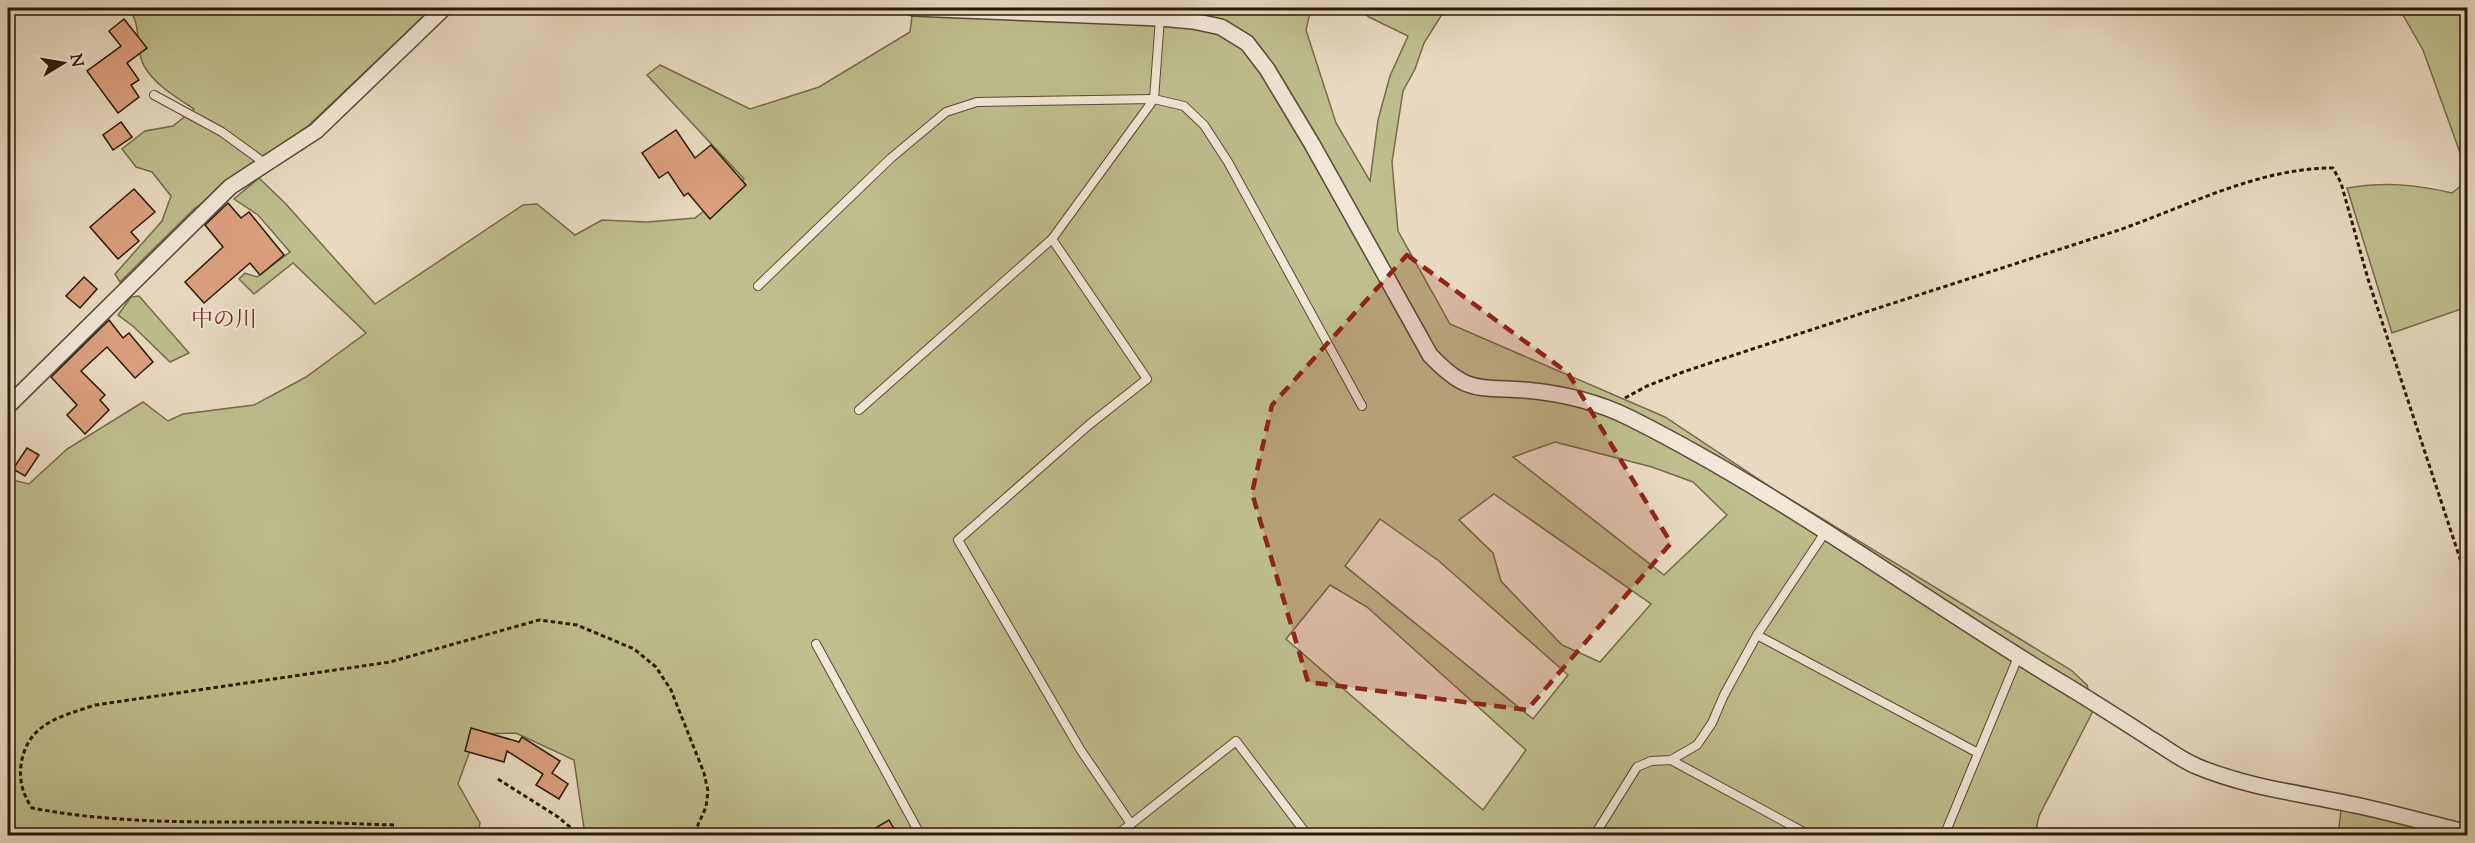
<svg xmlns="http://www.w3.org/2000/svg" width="2475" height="843" viewBox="0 0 2475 843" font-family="'Sorts Mill Goudy','Noto Serif JP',serif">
<rect width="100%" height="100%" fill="#e9dbc1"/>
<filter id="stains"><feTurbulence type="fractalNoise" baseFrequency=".00333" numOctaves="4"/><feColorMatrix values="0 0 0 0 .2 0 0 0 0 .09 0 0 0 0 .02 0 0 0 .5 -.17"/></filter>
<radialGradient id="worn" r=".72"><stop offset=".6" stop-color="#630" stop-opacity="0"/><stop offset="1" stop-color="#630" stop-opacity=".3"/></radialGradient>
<g fill="#bebe8e" stroke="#746b4a" stroke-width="1.5" fill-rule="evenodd">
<path d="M128,8H432L309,125L194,209L120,282L115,274L162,221L171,196L152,172L136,167L122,149L145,131L173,126L194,109C176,97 155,85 144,66C134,48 143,25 128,8Z"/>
<path d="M913,8H1311L1306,30L1336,123L1370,181L1378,120L1390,76L1408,36L1369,17L1358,8H1446L1424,43L1415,69L1403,91L1392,162L1398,231L1450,324L1665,417L1775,490L2071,670L2087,685L2093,711L2039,816L2035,835H592L584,828L574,760L516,733L476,734L458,784L480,823L478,835H8V479L29,484L67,449L143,402L168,421L183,414L254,405L306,377L366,333L293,263L254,294L239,279L245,273L257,277L290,252L258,215L234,199L259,178L285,203L375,304L523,205L537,204L575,235L602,220L647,222L695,218L744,179L647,75L660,65L750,109L819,87L910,32ZM1555,442L1652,467L1693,482L1727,515L1664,575L1513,457ZM1494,494L1651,604L1600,662L1562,645L1501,581L1493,553L1459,520ZM1380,519L1439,561L1568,675L1533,719L1345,566ZM1330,585L1367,607L1526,750L1483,810L1286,639Z"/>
<polygon points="2399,8 2467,8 2467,172 2423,50"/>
<path d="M2467,181V307L2392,333L2347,188C2386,182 2414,184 2452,193Z"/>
<polygon points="139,296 189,353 170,362 134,327 118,315 131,297"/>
<polygon points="2341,810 2461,835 2338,836"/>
</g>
<g fill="#dba07f" stroke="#2b1806" stroke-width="1.5">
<polygon points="124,19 147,48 127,63 139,80 131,85 139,97 118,113 87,71 121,46 109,31"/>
<polygon points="121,122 132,137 113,150 103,135"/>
<polygon points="676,130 695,158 711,145 746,185 710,219 688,193 684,196 668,172 659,178 642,153"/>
<polygon points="134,189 155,212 131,232 139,241 118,259 90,227"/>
<polygon points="228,203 241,218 249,212 284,255 260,275 250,263 204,303 185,282 223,247 205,225"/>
<polygon points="84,277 97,289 80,308 66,296"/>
<polygon points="109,320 123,338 129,333 153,362 135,378 107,347 81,371 105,395 100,400 109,410 85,434 67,415 77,405 51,377"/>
<polygon points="27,448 39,455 25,476 13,469"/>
<polygon points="471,728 519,742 522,737 560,761 552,773 568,784 559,799 536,785 543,774 507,751 504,762 465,751"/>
<polygon points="889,820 898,836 862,836"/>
</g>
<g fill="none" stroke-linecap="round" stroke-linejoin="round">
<g stroke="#5a4935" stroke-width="10">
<g id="service">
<polyline points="1160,18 1154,99 1052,239 1147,379 1090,424 958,540 1080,749 1131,824 1236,741 1308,836"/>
<polyline points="154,95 222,132 266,164"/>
<polyline points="758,286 891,158 946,112 977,102 1154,99 1184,106 1204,125 1228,162 1362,406"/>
<polyline points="859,410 1052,239"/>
<polyline points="1757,635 1978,753"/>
<polyline points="816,644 921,836"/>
<polyline points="1671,760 1811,836"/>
<polyline points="1115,836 1131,824"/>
<polyline points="1594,836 1637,767 1651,761 1671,760 1697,745 1712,723 1724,695 1757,635 1826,531"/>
<polyline points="1944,836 2018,657"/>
</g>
</g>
<g stroke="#5a4935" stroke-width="18">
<g id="minor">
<path d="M913,8L1160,18L1193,21L1221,27L1247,43L1267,69L1312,144L1430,355C1466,393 1476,387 1524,390C1560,393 1598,402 1630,418C1780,493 1915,594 2057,680C2089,699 2120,719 2151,739C2166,748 2180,759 2196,766C2248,788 2305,794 2360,806C2396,814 2432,824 2468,833"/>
<polyline points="8,406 230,187 316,131 444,8"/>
</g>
</g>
<g stroke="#2b1806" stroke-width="3" stroke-dasharray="4.5 3" stroke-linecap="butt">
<path d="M1625,398L1647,386L1683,372C1827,324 1972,278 2116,231C2186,207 2257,168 2333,168L2341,183L2368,279L2468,583"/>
<polyline points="498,779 558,817 581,836"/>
<path d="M394,825C357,824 321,822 284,822C200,822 115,824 32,808C23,794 19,782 21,765C27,723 60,717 95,705L390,662L539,620L577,625L634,649L656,667L671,690L704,773L708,791L706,807L693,836"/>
</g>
<use href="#service" stroke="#f1e8d7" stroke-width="8"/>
<use href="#minor" stroke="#f1e8d7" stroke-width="15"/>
</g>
<path fill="#8f2418" fill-opacity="0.2" stroke="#8f2418" stroke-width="4.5" stroke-dasharray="12 8" stroke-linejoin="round" d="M1407,255L1568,373L1671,543L1527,710L1308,682L1252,493L1272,405Z"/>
<g text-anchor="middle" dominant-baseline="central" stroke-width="4.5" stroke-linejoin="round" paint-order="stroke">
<g font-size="22" fill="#7a1f14" stroke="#f1e8d7">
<text x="224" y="321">中の川</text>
</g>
</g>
<rect width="2475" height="843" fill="none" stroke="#e9dbc1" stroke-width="30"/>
<rect x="9" y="9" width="2457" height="825" fill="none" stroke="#2b1806" stroke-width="3"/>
<rect x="15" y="15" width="2445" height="813" fill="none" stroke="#2b1806" stroke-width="1.5"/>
<g transform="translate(63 63) rotate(79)" stroke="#f1e8d7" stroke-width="4.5" paint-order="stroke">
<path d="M0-4.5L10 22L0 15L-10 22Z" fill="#2b1806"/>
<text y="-9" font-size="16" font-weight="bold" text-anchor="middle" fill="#2b1806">N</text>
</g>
<rect width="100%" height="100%" filter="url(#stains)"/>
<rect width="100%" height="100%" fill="url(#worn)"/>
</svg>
